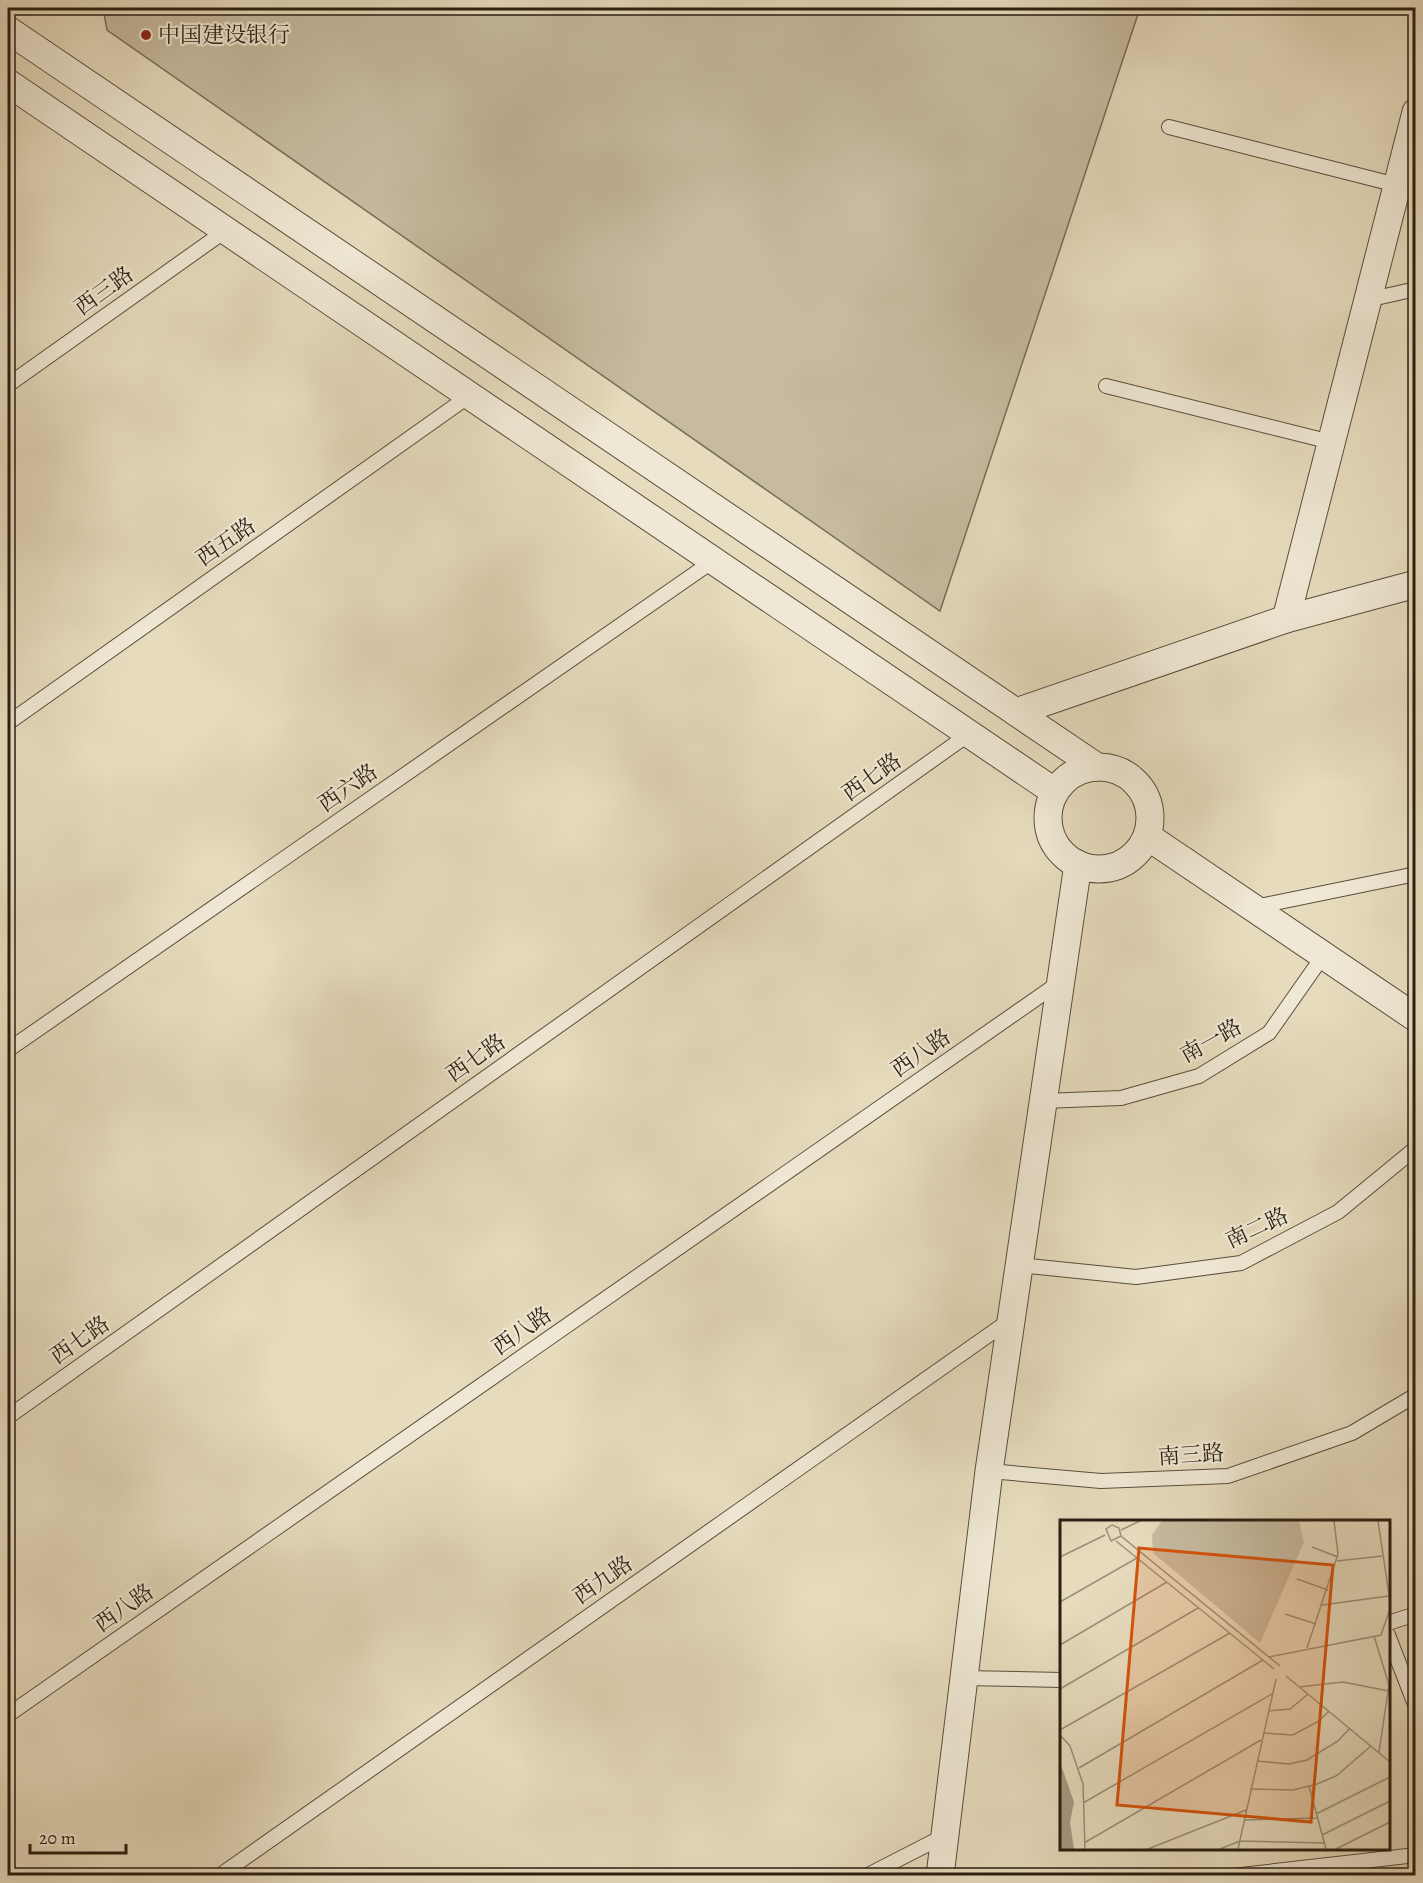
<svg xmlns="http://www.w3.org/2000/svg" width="1423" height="1883" viewBox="0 0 1423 1883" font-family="Alegreya,'Noto Serif SC',serif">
<rect width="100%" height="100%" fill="#e6dbbd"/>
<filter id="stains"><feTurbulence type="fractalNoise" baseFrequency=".00333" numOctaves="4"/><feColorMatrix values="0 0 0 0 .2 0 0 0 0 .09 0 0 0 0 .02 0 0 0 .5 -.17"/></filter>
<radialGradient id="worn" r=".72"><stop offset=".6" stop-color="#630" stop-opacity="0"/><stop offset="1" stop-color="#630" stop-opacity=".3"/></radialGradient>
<polygon fill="#c6bba0" stroke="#786d58" stroke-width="1.5" points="103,8 1140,8 940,611 107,30"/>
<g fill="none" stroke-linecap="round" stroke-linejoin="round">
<g stroke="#594e3c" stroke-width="16">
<g id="service">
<polyline points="1169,127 1397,185"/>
<polyline points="1367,300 1416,289"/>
<polyline points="8,385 225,231"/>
<polyline points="1106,386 1331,442"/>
<polyline points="8,723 469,396"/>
<polyline points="1255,907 1416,874"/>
<polyline points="8,1050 713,561"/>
<polyline points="1043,1101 1121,1098 1199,1076 1269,1033 1323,956"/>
<polyline points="1019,1265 1136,1277 1241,1263 1338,1212 1416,1148"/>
<polyline points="8,1417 969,734"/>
<polyline points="989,1471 1101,1481 1228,1476 1352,1433 1416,1395"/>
<polyline points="1388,1623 1416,1614"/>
<polyline points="1388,1635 1416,1707"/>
<polyline points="963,1678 1062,1680"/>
<polyline points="8,1715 1060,982"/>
<polyline points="219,1876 1010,1320"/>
<polyline points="866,1876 944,1836"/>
<polyline points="1232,1876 1416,1855"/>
</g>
</g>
<g stroke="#594e3c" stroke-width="29">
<g id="minor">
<polyline points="8,30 1097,767"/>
<polyline points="8,83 1055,792"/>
<polyline points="1286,619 1416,112"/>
<polyline points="1016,712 1286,619 1416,584"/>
<circle cx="1099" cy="818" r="51"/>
<polyline points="1147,836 1416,1018"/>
<polyline points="940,1876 989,1471 1078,864"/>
</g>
</g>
<use href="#service" stroke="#efe8d4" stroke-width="14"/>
<use href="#minor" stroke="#efe8d4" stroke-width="27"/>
</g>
<circle fill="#8f2418" stroke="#efe8d4" stroke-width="2" cx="146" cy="35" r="6"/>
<g text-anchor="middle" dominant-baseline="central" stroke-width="4.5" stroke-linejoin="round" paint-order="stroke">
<g font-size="22" fill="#2a1f11" stroke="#efe8d4" text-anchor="start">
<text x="158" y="35">中国建设银行</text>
</g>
<g font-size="22" fill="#2a1f11" stroke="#efe8d4">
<text transform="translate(104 291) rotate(-36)">西三路</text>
<text transform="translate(226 542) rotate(-35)">西五路</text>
<text transform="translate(872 777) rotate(-35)">西七路</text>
<text transform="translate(348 788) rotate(-35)">西六路</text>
<text transform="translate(1211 1041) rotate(-29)">南一路</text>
<text transform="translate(921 1053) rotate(-35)">西八路</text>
<text transform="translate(476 1058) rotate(-35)">西七路</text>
<text transform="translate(1257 1228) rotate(-25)">南二路</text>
<text transform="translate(522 1331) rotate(-35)">西八路</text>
<text transform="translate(80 1340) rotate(-35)">西七路</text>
<text transform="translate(1191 1455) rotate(-4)">南三路</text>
<text transform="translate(603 1580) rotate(-35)">西九路</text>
<text transform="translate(124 1608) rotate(-35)">西八路</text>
</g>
</g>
<g transform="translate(1060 1520)">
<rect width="330" height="330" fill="#e6dbbd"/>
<path d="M102,1H239L244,22L200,123L93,33L92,15Z" fill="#c6bba0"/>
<path d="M0,242L14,282L10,302L14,329H0Z" fill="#a69b83"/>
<path fill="none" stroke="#9b9078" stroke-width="1.5" d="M318,1L330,81M61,10L80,1M61,16L51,21L46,9L52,5L59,8L61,16L220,146M56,21L214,149M252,27L278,37M0,37L45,15M277,41L322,36M237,59L268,70M0,82L77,38M262,85L329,76M225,94L256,104M314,116L329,165L319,232M0,125L107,62M247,128L278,34L274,1M209,137L321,115L330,89M226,156L330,242M239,167L283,162L329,171M0,169L138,88M208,191L230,189L248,174M0,210L170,113M203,213L233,215L259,201L269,191M0,215L10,226L23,264L25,329M197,241L229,244L247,240L278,221L290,208M19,248L203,140M249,266L266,329M190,269L233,270L257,264L276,256L311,226M23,283L212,174M256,294L330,257M184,300L257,298M262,315L330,281M24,323L201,220M88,329L186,290M160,329L180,321L264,323M178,329L216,159M276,329L330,302"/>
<path fill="#d5530c" fill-opacity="0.15" stroke="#d5530c" stroke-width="3" d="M79,28L273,45L251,302L57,285Z"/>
<rect width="330" height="330" fill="none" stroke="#2a1f11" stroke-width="3"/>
</g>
<rect width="1423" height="1883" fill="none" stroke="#e6dbbd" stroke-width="30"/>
<rect x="9" y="9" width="1405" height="1865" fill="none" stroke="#2a1f11" stroke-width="3"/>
<rect x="15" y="15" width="1393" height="1853" fill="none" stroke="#2a1f11" stroke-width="1.5"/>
<path d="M30 1844v9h96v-9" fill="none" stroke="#2a1f11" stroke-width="3"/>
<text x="39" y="1844" font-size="18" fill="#2a1f11" stroke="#efe8d4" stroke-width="4.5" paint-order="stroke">20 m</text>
<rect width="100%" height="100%" filter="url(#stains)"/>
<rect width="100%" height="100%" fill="url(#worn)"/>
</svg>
